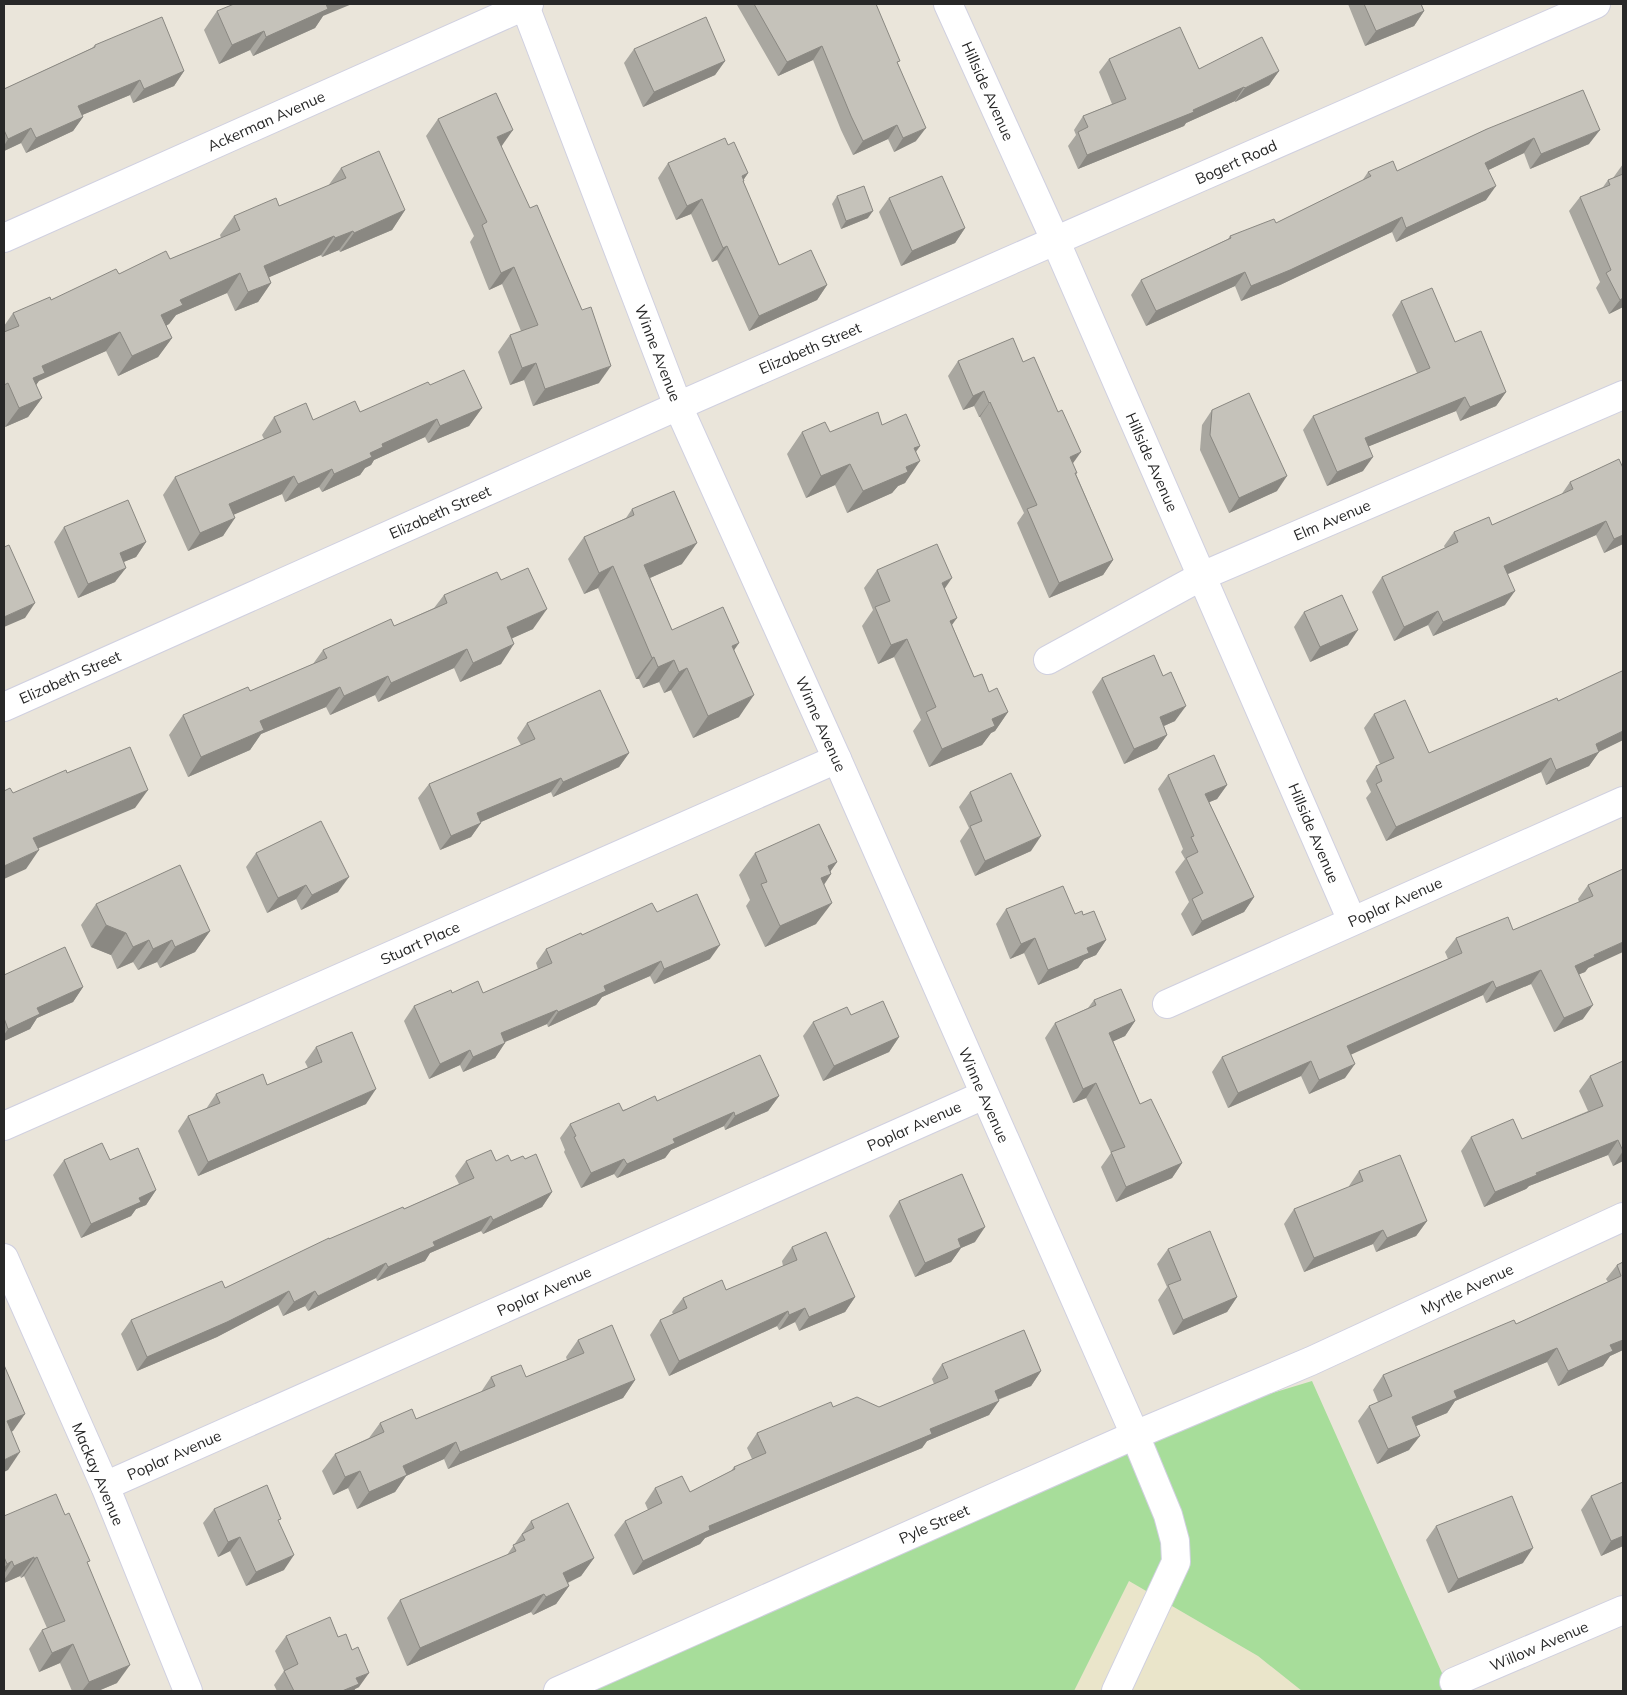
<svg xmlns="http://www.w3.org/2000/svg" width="1627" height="1695" viewBox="0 0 1627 1695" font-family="Mulish,sans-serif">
<rect width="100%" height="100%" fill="#eae5da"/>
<polygon fill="#eae5ca" points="1129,1581 1258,1656 1302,1691 1074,1691"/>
<polygon fill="#a7dd9a" points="1312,1381 1450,1691 1302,1691 1258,1656 1129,1581 1074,1691 558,1691 1135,1435"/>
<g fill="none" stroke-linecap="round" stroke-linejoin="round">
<g stroke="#d0d0e0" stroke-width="30">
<g id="minor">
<polyline points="948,4 1056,242 1352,921"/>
<polyline points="525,6 678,406 837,759 1135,1435 1168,1515 1175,1541 1176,1562 1116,1691"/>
<polyline points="4,238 529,4"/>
<polyline points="1048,660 1202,576 1623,395"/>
<polyline points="4,707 678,406 1596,4"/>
<polyline points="1167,1004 1623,801"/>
<polyline points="4,1126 837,759"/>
<polyline points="4,1258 105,1486 188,1691"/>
<polyline points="105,1486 984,1095"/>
<polyline points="1454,1682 1623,1610"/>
<polyline points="558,1691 1135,1435 1311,1361 1623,1217"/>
</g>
</g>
<use href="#minor" stroke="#fff" stroke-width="28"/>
</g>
<g fill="#a9a7a0">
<polygon points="738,4 876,4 898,64 916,141 894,152 888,139 853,155 841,130 813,60 778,76 737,5"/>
<polygon points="1348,4 1421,4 1424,11 1414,26 1365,46"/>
<polygon points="217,11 323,16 315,28 253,56 250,50 219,64 204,30"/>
<polygon points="95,45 184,71 174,86 133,103 130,95 82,115 83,117 73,131 26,153 21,143 4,151 4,89 92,48"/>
<polygon points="634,49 725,61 715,75 643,107 624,63"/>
<polygon points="1109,59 1199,69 1279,71 1269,85 1235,102 1235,101 1186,123 1184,126 1078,169 1068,146 1076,135 1074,130 1083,116 1112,104 1099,72"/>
<polygon points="438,119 501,146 599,383 533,406 524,380 510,385 498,352 510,335 521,331 502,284 489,290 470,242 474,236 426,136"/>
<polygon points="1487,129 1589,144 1530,169 1524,153 1488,170 1486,200 1396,242 1392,232 1280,285 1241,301 1235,286 1146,326 1131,295 1141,280 1228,239 1230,236 1276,223 1362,181 1368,172 1397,171"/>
<polygon points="728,145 748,173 744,179 744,181 743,182 779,265 827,285 817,300 749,331 717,260 712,262 691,214 676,220 658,178 668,163"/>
<polygon points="1623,164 1623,307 1609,314 1596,288 1600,282 1569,211 1580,197 1603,187 1608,180 1613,178"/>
<polygon points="341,168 405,210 392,230 340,252 339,250 322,257 321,255 269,277 271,283 258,302 235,311 227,293 176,315 169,324 166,326 172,338 158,357 118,376 106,351 39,380 36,385 42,398 28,417 5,427 4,424 4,326 13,313 51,300 119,274 170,259 221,238 220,235 234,216 279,206 328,186"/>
<polygon points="837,196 868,218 841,229 832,204"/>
<polygon points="889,198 965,228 955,243 901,266 879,212"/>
<polygon points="1401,301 1455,342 1506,392 1496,406 1460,421 1456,411 1369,446 1363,471 1327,486 1303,430 1313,416 1417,373 1392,315"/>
<polygon points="958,361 1023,362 1077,473 1076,474 1113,560 1103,575 1049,598 1017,523 1024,513 980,417 979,417 974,406 963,410 948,376"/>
<polygon points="430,385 482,408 469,426 428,443 425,437 374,460 371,465 365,468 360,475 322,492 319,487 285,502 282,494 234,514 223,536 188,551 163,495 175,477 264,439 262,435 274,417 313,420 360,412"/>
<polygon points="1212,410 1277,491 1229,513 1200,450 1202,425"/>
<polygon points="882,425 920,446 916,452 905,483 898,486 892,493 847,513 835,485 806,498 787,454 802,432 830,432"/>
<polygon points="1623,468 1623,544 1604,553 1596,535 1508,574 1505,605 1433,636 1428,625 1394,641 1372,592 1382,577 1445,548 1444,546 1454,532 1492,525 1561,495 1570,482"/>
<polygon points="632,509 682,564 650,578 672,630 734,650 739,717 693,738 671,690 664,693 659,682 643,688 639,679 636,679 598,588 584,594 568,559 584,537 626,518"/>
<polygon points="64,527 146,542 136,557 123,562 115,582 78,598 54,542"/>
<polygon points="877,570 945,589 952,625 974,677 989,692 1008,712 995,731 991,733 982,745 929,767 913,731 921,720 894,657 878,664 862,626 873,610 864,588"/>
<polygon points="501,580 533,629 512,638 501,664 460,682 454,668 378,702 375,695 330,715 326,707 261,734 250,750 188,777 169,735 183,715 250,691 313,664 323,650 394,626 434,608 444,595"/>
<polygon points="1304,612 1348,645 1310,662 1294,627"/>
<polygon points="1623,674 1623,740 1599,752 1589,766 1546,785 1541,772 1386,841 1366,798 1371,792 1366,781 1376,766 1380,764 1364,728 1374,714 1429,753 1558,701"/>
<polygon points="1102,678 1175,721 1164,726 1167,735 1157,749 1124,764 1092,692"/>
<polygon points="527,723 629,753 619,767 553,797 551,792 481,822 471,837 440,850 418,798 429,784 521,745 517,738"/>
<polygon points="1168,775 1227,785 1217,799 1209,802 1254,897 1244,912 1192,936 1181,914 1189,902 1175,872 1185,859 1181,852 1183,849 1158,789"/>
<polygon points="970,792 1031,851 975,876 960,841 969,828 959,807"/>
<polygon points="256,853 338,892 301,910 296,899 267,913 246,867"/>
<polygon points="755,853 837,862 830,872 831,874 824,885 816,924 765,947 746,906 750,900 739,875"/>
<polygon points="1623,869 1588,968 1585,972 1579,974 1583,1019 1554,1032 1531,984 1486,1003 1483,995 1350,1054 1345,1078 1309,1094 1301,1076 1228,1108 1212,1072 1222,1057 1448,959 1445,952 1456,938 1513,930 1579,902 1578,899 1588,885"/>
<polygon points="96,904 210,931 195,952 160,968 157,962 138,970 133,962 117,969 111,955 91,947 81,925"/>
<polygon points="1006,909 1083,915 1106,940 1096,955 1084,960 1078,968 1038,985 1024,953 1010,959 996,924"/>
<polygon points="657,912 710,959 654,984 650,976 602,997 596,1005 548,1027 547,1024 505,1042 495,1058 463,1072 460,1065 429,1079 404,1021 414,1006 452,993 483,993 538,969 536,963 546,949 582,935"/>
<polygon points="4,975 83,987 73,1002 37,1018 30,1029 4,1041"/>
<polygon points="1094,1000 1135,1021 1125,1036 1113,1041 1140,1104 1182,1163 1172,1178 1116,1202 1101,1167 1111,1153 1086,1098 1073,1103 1045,1038 1055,1023 1088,1008"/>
<polygon points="851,1015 899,1037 889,1052 823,1081 803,1036 813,1022"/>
<polygon points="316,1047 366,1104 198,1176 178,1131 188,1116 206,1109 216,1094 267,1085 308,1068 305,1062"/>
<polygon points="1623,1061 1623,1161 1613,1166 1608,1155 1529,1186 1526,1189 1484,1207 1461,1151 1471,1137 1522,1139 1588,1111 1579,1091 1590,1076"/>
<polygon points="779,1096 768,1111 725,1130 724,1126 671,1150 665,1158 617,1178 614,1174 581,1188 564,1152 565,1150 560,1138 570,1124 657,1101"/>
<polygon points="525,1159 552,1192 542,1207 483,1234 481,1231 430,1253 425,1261 377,1281 376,1278 308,1311 305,1306 283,1316 278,1305 217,1337 137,1371 121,1334 131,1320 225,1288 329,1239 404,1209 459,1184 455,1176 466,1161 511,1161"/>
<polygon points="64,1160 110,1160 156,1190 146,1205 136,1209 131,1216 81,1238 53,1175"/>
<polygon points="1359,1171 1427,1221 1416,1236 1376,1252 1373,1244 1304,1272 1284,1224 1294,1209 1349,1187 1349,1186"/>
<polygon points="899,1201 975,1242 961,1248 951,1262 915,1277 889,1216"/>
<polygon points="792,1247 855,1297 845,1312 799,1331 795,1322 779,1330 777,1326 669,1376 650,1335 660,1320 673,1314 672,1312 683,1298 726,1290 783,1266 782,1261"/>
<polygon points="1168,1249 1237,1297 1227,1312 1173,1335 1158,1300 1167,1287 1157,1264"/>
<polygon points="1623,1262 1623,1350 1610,1356 1603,1366 1558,1386 1547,1362 1455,1401 1447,1413 1416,1426 1409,1450 1377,1464 1358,1421 1369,1406 1378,1402 1373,1390 1383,1375 1516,1324 1608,1282 1606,1279 1617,1265"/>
<polygon points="578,1340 635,1380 623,1398 448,1469 444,1459 406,1476 395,1492 357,1509 348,1488 333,1495 322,1471 335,1454 369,1438 380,1423 416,1419 481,1392 491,1377 526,1377 567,1360 566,1357"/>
<polygon points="942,1364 1041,1371 1031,1386 998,1400 989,1415 927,1441 922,1448 705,1538 700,1544 633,1575 614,1535 625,1521 648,1510 645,1503 655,1488 690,1492 731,1471 734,1467 752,1459 747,1448 757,1433 833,1407 879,1407 934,1384 932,1379"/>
<polygon points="1623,1482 1623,1546 1601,1556 1581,1510 1591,1496"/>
<polygon points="214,1509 279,1522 284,1570 246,1586 230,1551 218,1557 203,1523"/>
<polygon points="4,1516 88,1564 117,1683 98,1691 72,1691 60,1663 39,1672 29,1649 42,1630 47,1628 24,1576 21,1578 20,1576 4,1583"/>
<polygon points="531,1521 594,1558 581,1576 568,1583 569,1586 556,1604 533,1615 531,1612 407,1666 387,1618 400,1600 507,1555"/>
<polygon points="1436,1526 1523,1563 1448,1593 1426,1540"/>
<polygon points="286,1636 359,1687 355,1689 354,1691 277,1691 274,1685 284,1671 275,1651"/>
</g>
<g fill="#8a8882">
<polygon points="324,4 352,4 323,16 315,28 253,56 266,37"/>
<polygon points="1424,11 1414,26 1365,46 1376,31"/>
<polygon points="264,31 250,50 219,64 232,45"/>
<polygon points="822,46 813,60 778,76 787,62"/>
<polygon points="725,61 715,75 643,107 654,92"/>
<polygon points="184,71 174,86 133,103 144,89"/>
<polygon points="1279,71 1269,85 1235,102 1245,88"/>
<polygon points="140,80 130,95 68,121 78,106"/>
<polygon points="1244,87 1235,101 1186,123 1184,126 1078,169 1087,155 1193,110"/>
<polygon points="83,117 73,131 26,153 36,138"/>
<polygon points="897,125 888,139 853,155 863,141"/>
<polygon points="31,128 21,143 4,151 4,146 8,139"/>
<polygon points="926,128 916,141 894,152 903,138"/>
<polygon points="513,130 501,147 497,137"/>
<polygon points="1600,130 1589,144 1530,169 1541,154"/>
<polygon points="1534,138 1524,153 1474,177 1485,163"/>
<polygon points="748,173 738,188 742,176"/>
<polygon points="1496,186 1486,200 1396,242 1406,228"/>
<polygon points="702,199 691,214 676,220 687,206"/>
<polygon points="405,210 392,230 340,252 354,233"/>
<polygon points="873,211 868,218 841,229 846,221"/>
<polygon points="1402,217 1392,232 1280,285 1241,301 1251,286"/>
<polygon points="965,228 955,243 901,266 912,251"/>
<polygon points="353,231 339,250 322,257 335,238"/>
<polygon points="334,236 321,255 251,285 264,266"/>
<polygon points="727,246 717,260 712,262 723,248"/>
<polygon points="514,267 502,284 489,290 501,273"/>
<polygon points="1245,272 1235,286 1146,326 1156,311"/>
<polygon points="240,273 227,293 176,315 169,324 148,335 161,315 180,300"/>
<polygon points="271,283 258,302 235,311 248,292"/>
<polygon points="827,285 817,300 749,331 759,316"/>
<polygon points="1623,298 1623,307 1609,314 1620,300"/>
<polygon points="120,332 106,351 39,381 31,392 20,397 42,366"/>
<polygon points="172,338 158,357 118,376 132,356"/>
<polygon points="536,363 524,380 510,385 522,368"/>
<polygon points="611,366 599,383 533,406 545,389"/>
<polygon points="984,391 974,406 963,410 973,396"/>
<polygon points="1506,392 1496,406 1460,421 1470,407"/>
<polygon points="1465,397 1456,411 1355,452 1365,438"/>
<polygon points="42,398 28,417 5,427 19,408"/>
<polygon points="990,402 980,417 979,417 989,403"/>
<polygon points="482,408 469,426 428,443 440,426"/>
<polygon points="437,419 425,437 374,460 371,465 365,468 360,475 322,492 334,474 370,453 382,444"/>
<polygon points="920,446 904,467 914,448"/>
<polygon points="1081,452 1071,466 1070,457"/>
<polygon points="1373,457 1363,471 1327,486 1337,472"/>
<polygon points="920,461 905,483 898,486 892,493 847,513 863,491 906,467"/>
<polygon points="850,464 835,485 806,498 821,476"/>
<polygon points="332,469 319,487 285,502 298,484"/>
<polygon points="294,476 282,494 217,522 229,504"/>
<polygon points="1287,476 1277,491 1229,513 1239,498"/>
<polygon points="235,518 223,536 188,551 200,533"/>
<polygon points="1606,521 1596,535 1494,580 1504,566"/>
<polygon points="1623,535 1623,544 1604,553 1614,539"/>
<polygon points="146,542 136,557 109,568 120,553"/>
<polygon points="697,543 682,564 629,587 644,565"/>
<polygon points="1113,560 1103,575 1049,598 1059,583"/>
<polygon points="613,566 598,588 584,594 599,573"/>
<polygon points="126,568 115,582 78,598 88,584"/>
<polygon points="952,578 939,597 942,583"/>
<polygon points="1515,591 1505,605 1433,636 1443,622"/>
<polygon points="35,603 25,618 4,627 4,617"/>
<polygon points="547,609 533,629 493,647 507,627"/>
<polygon points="1438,611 1428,625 1394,641 1404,627"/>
<polygon points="957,618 944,636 950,621"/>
<polygon points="1358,630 1348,645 1310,662 1320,647"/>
<polygon points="907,639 894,657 878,664 891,645"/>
<polygon points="739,643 724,665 732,646"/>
<polygon points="514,644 501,664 460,682 473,663"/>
<polygon points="467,649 454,668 378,702 391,683"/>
<polygon points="654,657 639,679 636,679 652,658"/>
<polygon points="674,660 659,682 643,688 658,667"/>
<polygon points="687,668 671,690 664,693 679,672"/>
<polygon points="388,676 375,695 330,715 344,696"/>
<polygon points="340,687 326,707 261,734 250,750 188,777 201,757 260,721"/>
<polygon points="754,695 739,717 693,738 708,716"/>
<polygon points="1186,706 1175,721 1150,732 1160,717"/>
<polygon points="1008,712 995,731 991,733 982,745 929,767 942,749 992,719"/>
<polygon points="1623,731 1623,740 1594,754 1599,752 1589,766 1546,785 1556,770 1596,744"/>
<polygon points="1167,735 1157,749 1124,764 1134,749"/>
<polygon points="629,753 619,767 553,797 563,782"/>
<polygon points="1551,758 1541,772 1386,841 1396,827"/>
<polygon points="561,778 551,792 467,828 477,813"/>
<polygon points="1227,785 1217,799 1195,808 1205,794"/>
<polygon points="148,790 135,808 20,856 33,838"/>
<polygon points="481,823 471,837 440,850 451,836"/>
<polygon points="1041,836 1031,851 975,876 985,861"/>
<polygon points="39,850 26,869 4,879 4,866"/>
<polygon points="837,862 827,876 831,874 816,896 806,900 828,866"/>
<polygon points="349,877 338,892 301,910 312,895"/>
<polygon points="306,885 296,899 267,913 278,898"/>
<polygon points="1254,897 1244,912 1192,936 1202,921"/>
<polygon points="832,903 816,924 765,947 780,926"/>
<polygon points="106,925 126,933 111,955 91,947"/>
<polygon points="210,931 195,952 160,968 175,947"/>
<polygon points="1035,938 1024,953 1010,959 1021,944"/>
<polygon points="149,940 133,962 117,969 133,947"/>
<polygon points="172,940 157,962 138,970 153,949"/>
<polygon points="1106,940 1096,955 1084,960 1078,968 1038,985 1048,970 1087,948"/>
<polygon points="1623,942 1623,952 1588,968 1585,972 1565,980 1575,966 1594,955"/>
<polygon points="720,945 710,959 654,984 664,969"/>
<polygon points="661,961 650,976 602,997 596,1005 548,1027 558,1012 604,986"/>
<polygon points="1541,970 1531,984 1486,1003 1496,988"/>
<polygon points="1493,981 1483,995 1337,1061 1347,1046"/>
<polygon points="83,987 73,1002 37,1018 30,1029 4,1041 4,1035 8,1029 37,1008"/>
<polygon points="1593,1005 1583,1019 1554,1032 1564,1018"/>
<polygon points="557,1010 547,1024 491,1048 501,1033"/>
<polygon points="1135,1021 1125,1036 1099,1048 1109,1033"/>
<polygon points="899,1037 889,1052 823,1081 834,1066"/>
<polygon points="505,1043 495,1058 463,1072 473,1057"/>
<polygon points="470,1050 460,1065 429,1079 440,1064"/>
<polygon points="1311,1061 1301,1076 1228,1108 1238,1093"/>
<polygon points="1355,1064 1345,1078 1309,1094 1319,1080"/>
<polygon points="1096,1083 1086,1098 1073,1103 1083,1089"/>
<polygon points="376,1089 366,1104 198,1176 208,1162"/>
<polygon points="779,1096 768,1111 725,1130 735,1116"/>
<polygon points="734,1112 724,1126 671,1150 665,1158 617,1178 627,1164 673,1139"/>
<polygon points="1618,1140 1608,1155 1529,1186 1526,1189 1484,1207 1495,1192 1536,1173"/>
<polygon points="1623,1151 1623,1161 1613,1166"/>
<polygon points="624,1159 614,1174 581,1188 591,1173"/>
<polygon points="1182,1163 1172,1178 1116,1202 1126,1187"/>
<polygon points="156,1190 146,1205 136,1209 131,1216 81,1238 91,1224 139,1198"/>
<polygon points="552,1192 542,1207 483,1234 493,1220"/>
<polygon points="491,1216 481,1231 430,1253 425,1261 377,1281 388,1267 433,1242"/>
<polygon points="1427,1221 1416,1236 1376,1252 1387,1238"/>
<polygon points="985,1227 975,1242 961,1248 951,1262 915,1277 925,1263 958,1239"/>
<polygon points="1383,1230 1373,1244 1304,1272 1314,1258"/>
<polygon points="386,1263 376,1278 308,1311 318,1296"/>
<polygon points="289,1291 278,1305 217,1337 137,1371 147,1357"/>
<polygon points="315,1291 305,1306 283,1316 294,1302"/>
<polygon points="855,1297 845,1312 799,1331 809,1317"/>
<polygon points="1237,1297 1227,1312 1173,1335 1183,1320"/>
<polygon points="805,1308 795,1322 779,1330 789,1315"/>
<polygon points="788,1311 777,1326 669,1376 679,1361"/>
<polygon points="1623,1340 1623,1350 1610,1356 1603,1366 1558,1386 1568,1371 1610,1345"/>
<polygon points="1557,1348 1547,1362 1455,1401 1447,1413 1402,1432 1412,1417 1454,1391"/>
<polygon points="1041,1371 1031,1386 984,1405 995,1391"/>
<polygon points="635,1380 623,1398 448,1469 460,1452"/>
<polygon points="999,1401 989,1415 927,1441 922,1448 705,1538 700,1544 633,1575 643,1561 709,1526 930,1429"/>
<polygon points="25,1414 13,1431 4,1435 7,1421"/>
<polygon points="1420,1436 1409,1450 1377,1464 1388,1449"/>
<polygon points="456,1442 444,1459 406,1476 395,1492 357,1509 369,1492 403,1466"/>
<polygon points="20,1452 8,1470 4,1472 4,1460"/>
<polygon points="360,1471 348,1488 333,1495 345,1477"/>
<polygon points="1623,1536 1623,1546 1601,1556 1611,1541"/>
<polygon points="240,1537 230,1551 218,1557 228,1542"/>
<polygon points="1533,1548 1523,1563 1448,1593 1458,1579"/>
<polygon points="294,1555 284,1570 246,1586 256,1572"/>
<polygon points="34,1557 20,1576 4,1583 4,1580 14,1566"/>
<polygon points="37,1557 24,1576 21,1578 34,1559"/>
<polygon points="594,1558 581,1576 550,1591 563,1573"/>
<polygon points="12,1561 4,1574 4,1568 7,1564"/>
<polygon points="569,1586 556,1604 533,1615 546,1597"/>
<polygon points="544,1594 531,1612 407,1666 420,1648"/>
<polygon points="73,1644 60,1663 39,1672 52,1653"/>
<polygon points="130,1665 117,1683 98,1691 82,1691 89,1682"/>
<polygon points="369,1673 359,1687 355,1689 354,1691 342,1691 356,1678"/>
</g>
<g fill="#c5c2ba" stroke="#8a8882">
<polygon points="234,4 326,4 328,9 266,37 264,31 232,45 217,11"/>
<polygon points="754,4 876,4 900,61 897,62 926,128 903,138 897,125 863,141 851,116 822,46 787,62"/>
<polygon points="1364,4 1421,4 1424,11 1376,31"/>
<polygon points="162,17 184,71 144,89 140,80 78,106 83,117 36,138 31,128 8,139 4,130 4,89 95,47 95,45"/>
<polygon points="706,17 725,61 654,92 634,49"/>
<polygon points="1180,27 1199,69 1262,37 1279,71 1245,88 1244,87 1193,110 1194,112 1087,155 1078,132 1088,127 1083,116 1126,99 1109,59"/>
<polygon points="1583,90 1600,130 1541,154 1534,138 1485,163 1496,186 1406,228 1402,217 1290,270 1251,286 1245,272 1156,311 1141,280 1231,238 1230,236 1274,219 1276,223 1371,176 1368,172 1393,161 1397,171 1487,129"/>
<polygon points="496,93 513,130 497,137 530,208 537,205 582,310 591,307 611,366 545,389 536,363 522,368 510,335 538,325 514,267 501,273 482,225 487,222 438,119"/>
<polygon points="725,138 728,145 734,142 748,173 742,176 744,181 743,181 779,265 811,250 827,285 759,316 727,246 723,248 702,199 687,206 668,163"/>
<polygon points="379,151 405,210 354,233 353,231 335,238 334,236 264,266 271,283 248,292 240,273 180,300 183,305 161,315 172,338 132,356 120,332 42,366 45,373 33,378 42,398 19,408 8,383 4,385 4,332 19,326 13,313 50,297 51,300 116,269 119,274 166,251 170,259 240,230 234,216 276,198 279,206 346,178 341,168"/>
<polygon points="1623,174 1623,298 1620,300 1606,273 1611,270 1580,197 1610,185 1608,180"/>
<polygon points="942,176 965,228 912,251 889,198"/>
<polygon points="864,186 873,211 846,221 837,196"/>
<polygon points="1432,288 1455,342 1481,331 1506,392 1470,407 1465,397 1365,438 1373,457 1337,472 1313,416 1430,368 1401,301"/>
<polygon points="1013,338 1023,362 1034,357 1058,412 1062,410 1081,452 1070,457 1077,473 1075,473 1113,560 1059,583 1027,509 1037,505 990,402 989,403 984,391 973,396 958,361"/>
<polygon points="464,370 482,408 440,426 437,419 382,444 383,447 370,453 372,457 334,474 332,469 298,484 294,476 229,504 235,518 200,533 175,477 281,432 274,417 306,403 313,420 355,401 360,412 428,382 430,385"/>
<polygon points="1249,393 1287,476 1239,498 1210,435 1212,410"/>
<polygon points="878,412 882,425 906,414 920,446 914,448 920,461 906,467 908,472 863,491 850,464 821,476 802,432 825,422 830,432"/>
<polygon points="1619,459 1623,468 1623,535 1614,539 1606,521 1504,566 1515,591 1443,622 1438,611 1404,627 1382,577 1458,542 1454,532 1489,517 1492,525 1573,489 1570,482"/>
<polygon points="674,491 697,543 644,565 672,630 723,607 739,643 732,646 754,695 708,716 687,668 679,672 674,660 658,667 654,657 652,658 613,566 599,573 584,537 634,515 632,509"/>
<polygon points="128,500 146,542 120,553 126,568 88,584 64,527"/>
<polygon points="937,544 952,578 942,583 957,618 950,621 974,677 982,674 989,692 997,688 1008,712 992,719 995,726 942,749 926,712 936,707 907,639 891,645 875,607 890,601 877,570"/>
<polygon points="9,545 35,603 4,617 4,547"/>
<polygon points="528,568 547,609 507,627 514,644 473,663 467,649 391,683 388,676 344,696 340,687 260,721 264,730 201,757 183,715 248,687 250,691 327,658 323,650 391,619 394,626 447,603 444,595 497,572 501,580"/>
<polygon points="1342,595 1358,630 1320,647 1304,612"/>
<polygon points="1154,655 1163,676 1171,672 1186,706 1160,717 1167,735 1134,749 1102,678"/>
<polygon points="1622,671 1623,674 1623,731 1596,744 1599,752 1556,770 1551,758 1396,827 1376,784 1382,781 1376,766 1394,758 1374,714 1405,700 1429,753 1557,698 1558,701"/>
<polygon points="600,690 629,753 563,782 561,778 477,813 481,823 451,836 429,784 535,739 527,723"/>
<polygon points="130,747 148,790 33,838 39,850 4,866 4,791 10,788 13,793 66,770 67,773"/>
<polygon points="1214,755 1227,785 1205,794 1254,897 1202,921 1192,899 1203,893 1186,858 1198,852 1191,837 1194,836 1168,775"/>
<polygon points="1011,773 1041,836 985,861 970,826 982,821 970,792"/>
<polygon points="321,821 349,877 312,895 306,885 278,898 256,853"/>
<polygon points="819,824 837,862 828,866 831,874 821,878 832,903 780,926 761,884 767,882 755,853"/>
<polygon points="180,865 210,931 175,947 172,940 153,949 149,940 133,947 126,933 106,925 96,904"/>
<polygon points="1623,869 1623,942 1594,955 1595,957 1575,966 1593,1005 1564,1018 1541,970 1496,988 1493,981 1347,1046 1355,1064 1319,1080 1311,1061 1238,1093 1222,1057 1462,953 1456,938 1508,917 1513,930 1593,896 1588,885"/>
<polygon points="1063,886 1075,914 1082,911 1083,915 1094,911 1106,940 1087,948 1089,953 1048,970 1035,938 1021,944 1006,909"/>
<polygon points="697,894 720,945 664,969 661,961 604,986 606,991 558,1012 557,1010 501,1033 505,1043 473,1057 470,1050 440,1064 414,1006 451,990 452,993 478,981 483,993 552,963 546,949 581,933 582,935 652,903 657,912"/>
<polygon points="65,947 83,987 37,1008 40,1014 8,1029 4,1018 4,975"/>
<polygon points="1121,989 1135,1021 1109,1033 1140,1104 1151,1099 1182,1163 1126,1187 1111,1152 1125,1147 1096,1083 1083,1089 1055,1023 1096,1005 1094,1000"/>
<polygon points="883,1001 899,1037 834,1066 813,1022 847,1007 851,1015"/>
<polygon points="352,1032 376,1089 208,1162 188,1116 220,1103 216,1094 263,1074 267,1085 322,1062 316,1047"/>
<polygon points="760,1055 779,1096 735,1116 734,1112 673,1139 675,1143 627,1164 624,1159 591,1173 574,1137 576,1136 570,1124 619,1103 623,1111 655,1096 657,1101"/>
<polygon points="1623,1061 1623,1151 1618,1140 1536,1173 1537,1175 1495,1192 1471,1137 1513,1119 1522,1139 1603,1106 1590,1076"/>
<polygon points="102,1143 110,1160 138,1148 156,1190 139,1198 141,1202 91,1224 64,1160"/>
<polygon points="491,1150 496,1161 508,1155 511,1161 523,1156 525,1159 536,1154 552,1192 493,1220 491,1216 433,1242 435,1246 388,1267 386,1263 318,1296 315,1291 294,1302 289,1291 227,1322 147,1357 131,1320 222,1281 225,1288 329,1238 329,1239 403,1207 404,1209 474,1178 466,1161"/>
<polygon points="1400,1155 1427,1221 1387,1238 1383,1230 1314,1258 1294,1209 1363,1181 1359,1171"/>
<polygon points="962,1174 985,1227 958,1239 961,1247 925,1263 899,1201"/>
<polygon points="1210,1231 1237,1297 1183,1320 1168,1285 1181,1280 1168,1249"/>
<polygon points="826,1232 855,1297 809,1317 805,1308 789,1315 788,1311 679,1361 660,1320 687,1308 683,1298 722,1280 726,1290 797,1260 792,1247"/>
<polygon points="1623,1262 1623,1340 1610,1345 1613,1351 1568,1371 1557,1348 1454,1391 1457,1398 1412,1417 1420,1436 1388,1449 1369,1406 1392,1396 1383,1375 1514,1320 1516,1324 1621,1276 1617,1265"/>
<polygon points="612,1325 635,1380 460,1452 456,1442 403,1466 407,1475 369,1492 360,1471 345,1477 335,1454 384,1432 380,1423 412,1409 416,1419 495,1386 491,1377 521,1365 526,1377 584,1353 578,1340"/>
<polygon points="1024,1330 1041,1371 995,1391 999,1401 930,1429 932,1434 709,1526 710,1530 643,1561 625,1521 662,1503 655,1488 682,1476 690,1492 735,1469 734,1467 766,1453 757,1433 831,1402 833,1407 857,1397 879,1407 948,1378 942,1364"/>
<polygon points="4,1365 25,1414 7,1421 20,1452 4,1460"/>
<polygon points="1623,1482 1623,1536 1611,1541 1591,1496"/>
<polygon points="267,1485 281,1519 278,1520 294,1555 256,1572 240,1537 228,1542 214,1509"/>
<polygon points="56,1494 65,1515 69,1513 90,1561 87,1562 130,1665 89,1682 73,1644 52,1653 42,1630 65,1621 37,1557 34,1559 34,1557 14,1566 12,1561 7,1564 4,1557 4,1516"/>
<polygon points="1512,1496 1533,1548 1458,1579 1436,1526"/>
<polygon points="568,1503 594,1558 563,1573 569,1586 546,1597 544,1594 420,1648 400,1600 516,1551 513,1545 525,1540 522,1534 534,1528 531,1521"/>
<polygon points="330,1617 338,1637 346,1634 352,1650 358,1647 369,1673 356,1678 359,1684 342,1691 294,1691 284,1671 298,1664 286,1636"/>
</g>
<g text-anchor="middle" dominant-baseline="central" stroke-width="4" stroke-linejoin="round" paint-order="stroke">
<g font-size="15" fill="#282828" stroke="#fff">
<text transform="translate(988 91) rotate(66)">Hillside Avenue</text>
<text transform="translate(266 121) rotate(-24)">Ackerman Avenue</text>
<text transform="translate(1236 162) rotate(-24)">Bogert Road</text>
<text transform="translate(810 348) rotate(-23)">Elizabeth Street</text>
<text transform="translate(658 353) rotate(69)">Winne Avenue</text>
<text transform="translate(1152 462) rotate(66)">Hillside Avenue</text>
<text transform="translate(440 512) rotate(-24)">Elizabeth Street</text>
<text transform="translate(1332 520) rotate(-23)">Elm Avenue</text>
<text transform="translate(70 677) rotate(-24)">Elizabeth Street</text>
<text transform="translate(821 724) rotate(66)">Winne Avenue</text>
<text transform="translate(1314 833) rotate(67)">Hillside Avenue</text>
<text transform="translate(1395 902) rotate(-24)">Poplar Avenue</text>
<text transform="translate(420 943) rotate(-24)">Stuart Place</text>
<text transform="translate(984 1095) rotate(66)">Winne Avenue</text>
<text transform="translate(914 1126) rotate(-24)">Poplar Avenue</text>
<text transform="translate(1467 1289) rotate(-25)">Myrtle Avenue</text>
<text transform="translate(544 1291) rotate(-24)">Poplar Avenue</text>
<text transform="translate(174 1455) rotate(-24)">Poplar Avenue</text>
<text transform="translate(98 1474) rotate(67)">Mackay Avenue</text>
<text transform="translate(934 1524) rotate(-24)">Pyle Street</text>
<text transform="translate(1539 1646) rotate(-23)">Willow Avenue</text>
</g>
</g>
<rect width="1627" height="1695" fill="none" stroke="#282828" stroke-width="10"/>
</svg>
